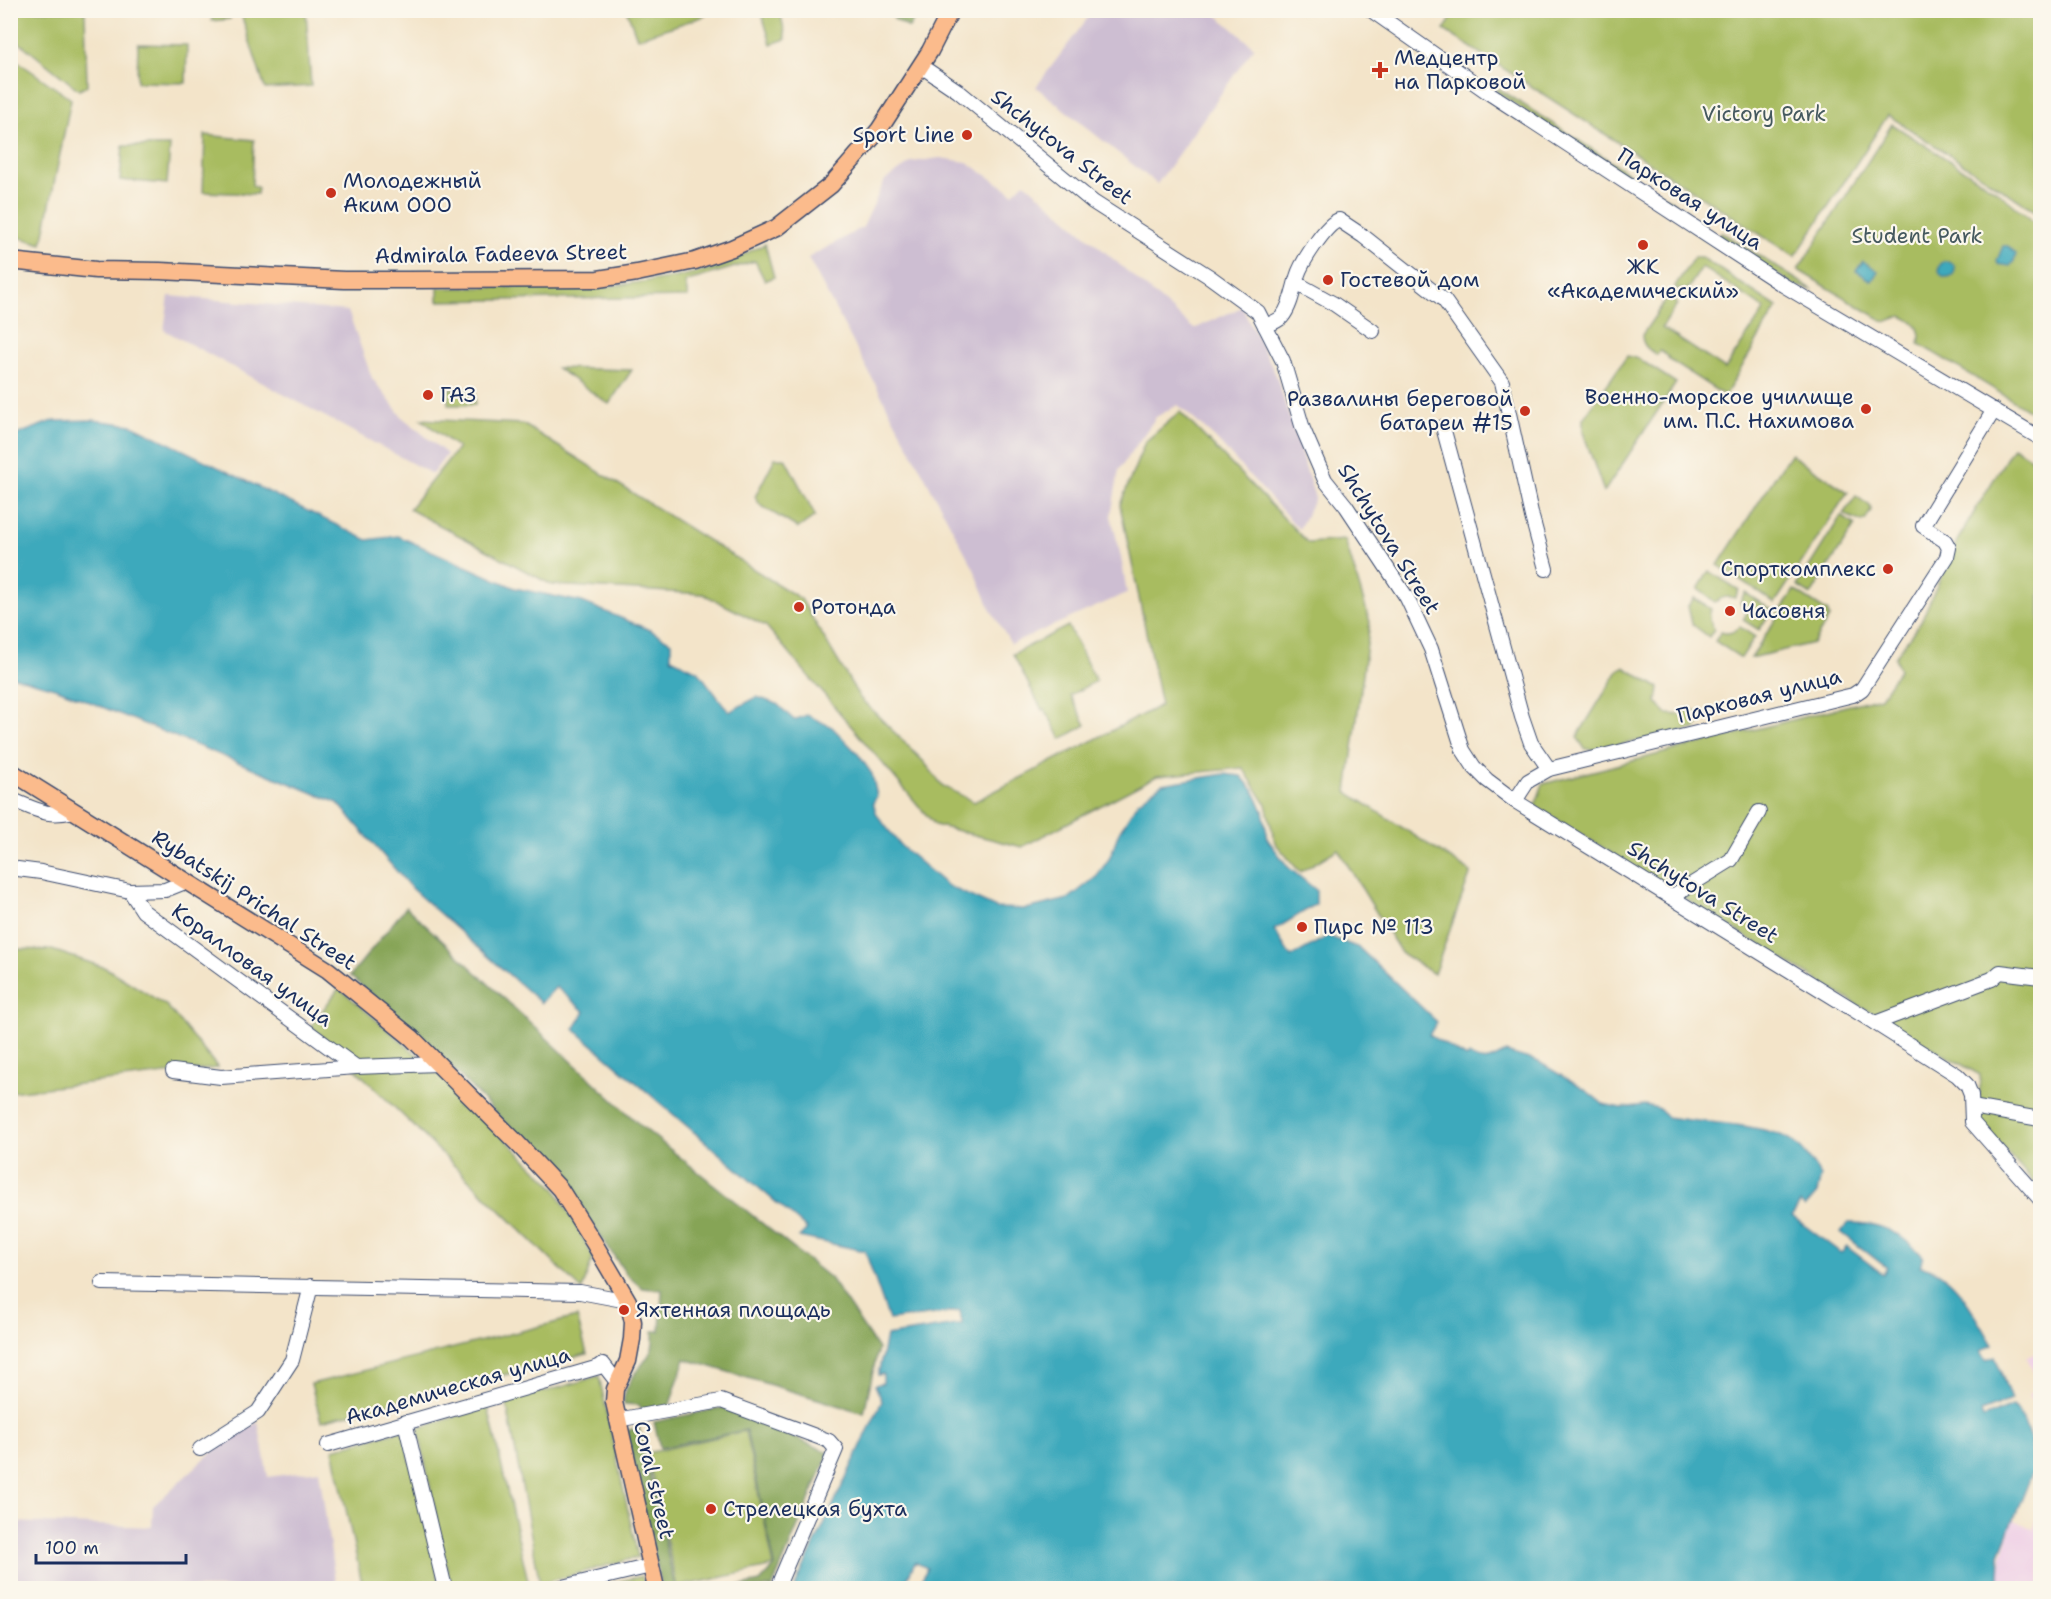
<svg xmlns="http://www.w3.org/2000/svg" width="2051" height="1599" viewBox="0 0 2051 1599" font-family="'Shantell Sans',sans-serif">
<rect width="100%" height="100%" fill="#fbf7ec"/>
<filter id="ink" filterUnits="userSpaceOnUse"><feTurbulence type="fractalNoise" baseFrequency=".0167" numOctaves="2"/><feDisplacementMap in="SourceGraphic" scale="12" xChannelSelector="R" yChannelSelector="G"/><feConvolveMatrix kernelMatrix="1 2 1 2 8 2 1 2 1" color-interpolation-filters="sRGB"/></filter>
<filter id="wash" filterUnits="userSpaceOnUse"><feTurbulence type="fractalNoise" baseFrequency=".008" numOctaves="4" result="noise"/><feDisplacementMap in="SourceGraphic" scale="24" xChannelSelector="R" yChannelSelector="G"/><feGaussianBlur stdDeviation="1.35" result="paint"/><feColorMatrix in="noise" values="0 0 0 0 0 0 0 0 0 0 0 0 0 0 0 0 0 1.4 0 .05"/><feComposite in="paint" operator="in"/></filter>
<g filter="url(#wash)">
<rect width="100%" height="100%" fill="#f3e4c9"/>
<g fill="#efd0e6">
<polygon points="2040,1350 2040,1387 2027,1357"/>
<polygon points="2040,1387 2040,1417 2035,1404 2027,1395"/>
<polygon points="2040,1501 2040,1588 1997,1588 2002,1556 2014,1519 2034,1530"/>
</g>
<g fill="#cdbed2">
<polygon points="1093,11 1212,11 1254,47 1157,184 1036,87"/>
<polygon points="940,158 967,162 1013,193 1024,182 1194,329 1242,307 1276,375 1315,498 1299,529 1215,438 1178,405 1156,417 1119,470 1111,516 1121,557 1127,593 1011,644 991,610 974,569 808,258 863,227 885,180 912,162"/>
<polygon points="169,296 348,311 372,378 402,417 447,454 432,474 164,330"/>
<polygon points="258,1422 268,1477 319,1470 336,1588 12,1588 12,1522 152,1527 153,1506 223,1442"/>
</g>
<g fill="#a8bc61" stroke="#627660" stroke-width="1.5">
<polygon points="11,10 85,11 87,86 79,90 11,36"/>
<polygon points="211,11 230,11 230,19 212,21"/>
<polygon points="253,11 306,11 311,86 265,89 242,17"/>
<polygon points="627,11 704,11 705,16 637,38"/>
<polygon points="761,11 780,11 786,39 771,44"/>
<polygon points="1456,11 2040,11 2040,214 1888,115 1795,257 1444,30"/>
<polygon points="138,44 187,45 186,83 137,82"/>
<polygon points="10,56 71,99 42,244 11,235"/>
<polygon points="1498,88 1687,211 1685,215 1496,92"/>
<path d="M1892,124L1997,191L2040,227V417L1919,344C1923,329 1915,321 1901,316L1885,322L1798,270Z"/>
<polygon points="205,135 254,140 252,185 258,188 257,194 203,192"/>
<polygon points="123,146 170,146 167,184 120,180"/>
<polygon points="1721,232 1813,290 1794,285 1718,236"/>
<polygon points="765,244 774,277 765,281 755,261 685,282 688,297 438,301 438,288 591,286 598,288 677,277 715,268"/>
<path d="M1694,257H1701L1777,307L1725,396L1668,359L1669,357L1660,351L1657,355C1649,350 1642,346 1642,335L1668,297L1674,299L1677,304L1662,328L1725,369L1765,309L1702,267L1687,290L1676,289L1675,286Z"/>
<polygon points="1627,356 1639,359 1676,383 1604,492 1583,432 1583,419"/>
<polygon points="557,368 632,370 609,404"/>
<polygon points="448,389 475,390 475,405 448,405"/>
<polygon points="1180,412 1308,543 1345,540 1370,622 1347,792 1471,872 1434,974 1401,953 1338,849 1300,872 1275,843 1266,804 1243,768 1157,776 1022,847 935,825 766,626 703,594 552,585 409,509 458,448 421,419 523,424 801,599 860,698 924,762 943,786 974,802 1161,705 1120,505 1145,442"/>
<polygon points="2013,447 2040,464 2040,1190 1979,1121 1980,1075 1851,1001 1535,806 1543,784 1881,697 1899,670 1895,657 1921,621 1957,541"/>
<polygon points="1790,454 1848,492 1775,603 1718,565"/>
<polygon points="775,458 785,458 814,513 815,516 798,528 760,505 755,497"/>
<polygon points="1856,496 1870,506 1871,510 1865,521 1862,522 1843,514"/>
<polygon points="1841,516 1855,525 1811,595 1797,586"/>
<path d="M1709,571L1739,590L1735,598C1727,596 1722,597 1715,602L1698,589Z"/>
<polygon points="1794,590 1828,612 1829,618 1813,643 1751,658"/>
<polygon points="1745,593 1772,610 1759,630 1743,620 1746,614 1740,602"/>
<path d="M1694,598L1711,609C1708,617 1710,621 1714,629L1709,637L1692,624L1688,606Z"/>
<polygon points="1068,626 1096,681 1070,695 1086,725 1061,739 1045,709 1042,710 1013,654"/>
<path d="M1740,627L1755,637L1741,658L1715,641L1721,632C1728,635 1734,632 1740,627Z"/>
<polygon points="1624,667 1659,688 1657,702 1666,714 1681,715 1690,708 1701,715 1701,723 1695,729 1595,750 1585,749 1577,737 1619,669"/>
<polygon points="11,949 52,950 106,968 167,1006 218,1068 11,1092"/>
<polygon points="339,988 437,1072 555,1188 593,1257 582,1290 311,1026"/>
<polygon points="577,1317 587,1354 321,1421 311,1384"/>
<polygon points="599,1376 638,1557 540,1584 506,1400 551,1390"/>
<polygon points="488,1407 529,1585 518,1588 451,1588 418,1428"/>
<polygon points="403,1430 441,1588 363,1588 333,1449"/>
<polygon points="745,1431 774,1566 677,1587 647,1453"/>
<polygon points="642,1576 645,1588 591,1588"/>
</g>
<g fill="#86a457" stroke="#506a5a" stroke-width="1.5">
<polygon points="896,11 896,10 919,11 909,28 894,19 892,13"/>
<path d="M406,907L640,1125L830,1278L878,1349L864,1413L685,1359L669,1407L642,1411L639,1405L624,1404C622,1384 643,1367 651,1351C654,1346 653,1338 653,1331H660L662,1290L642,1288L626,1274L568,1187L421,1036L350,976Z"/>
<polygon points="725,1407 829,1453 772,1588 731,1588 760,1582 775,1566 746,1430 660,1448 654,1422"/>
<polygon points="639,1427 675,1587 679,1588 662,1588 626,1431"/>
</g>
<g fill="#3da9bc" stroke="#2c6c8d" stroke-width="1.5">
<polygon points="2003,246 2008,246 2016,254 2014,261 2010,266 1998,264 1997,261"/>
<circle cx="1947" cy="269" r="8"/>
<polygon points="1863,261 1878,271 1872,281 1856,271"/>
<path d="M93,420L132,425L367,540L398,536L515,588L582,602L650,630L671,642V658L698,671L729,712L757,697L777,704L794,720L807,715L832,727L858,754L872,774L877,796L873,803L877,815L900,845L948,886L996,908L1026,909L1068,899L1096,877L1109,859L1119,832L1138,802L1162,784L1224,774L1241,776L1253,790L1263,811L1268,840L1288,867L1316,890V904L1274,930L1291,957L1328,936L1359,948L1437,1022L1429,1035L1467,1058L1469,1055C1484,1065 1491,1060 1506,1052L1539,1062L1587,1091L1603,1104L1621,1108L1644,1105L1658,1108L1667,1117C1701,1123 1757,1123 1787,1138C1802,1146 1812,1162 1821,1176L1817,1193L1805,1207L1800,1203L1792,1216L1841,1253L1847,1247L1883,1274L1887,1268L1841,1232L1848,1223C1882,1222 1899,1232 1923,1256L1920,1266C1955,1270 1976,1318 1993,1345L1981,1351L1986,1360L1995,1356L2011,1400L1981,1412L1983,1418L2013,1406L2023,1420L2031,1441L2033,1471L2000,1554L1999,1578L1996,1588H918L927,1568L915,1562L903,1588H794L882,1401L875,1385L883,1383V1374L878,1375L886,1336L962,1324L960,1311L889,1320L865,1251L799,1237L807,1229L574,1029L585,1012L556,987L541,1003L412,889L338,803L58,689L11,676V437L52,421Z"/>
</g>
</g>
<g filter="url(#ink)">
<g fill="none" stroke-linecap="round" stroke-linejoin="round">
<g stroke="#3b4a6e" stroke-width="16">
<g id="minor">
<polyline points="1371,10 1489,93 1783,285 2040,438"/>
<polyline points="921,66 958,91 1093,202 1210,277 1258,312 1283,361 1303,429 1325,480 1346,506 1407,598 1431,649 1463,750 1474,767 1487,780 1515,801 1875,1023 1992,979 2000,972 2040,977"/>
<polyline points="1296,283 1334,304 1373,331"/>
<path d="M1265,326C1270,324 1278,321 1282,317C1291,306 1293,290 1297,277C1301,263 1326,224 1339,220L1363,236L1444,300L1502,382L1532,517L1546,569"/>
<polyline points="1443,427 1522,717 1531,743 1549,769"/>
<path d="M10,799C35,809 47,818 74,811"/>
<polyline points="1515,801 1528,781 1549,769 1853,695 1862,689 1947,557 1949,548 1945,541 1923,526 1994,410"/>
<polyline points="10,868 41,872 130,891 165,890 185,882"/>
<polyline points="130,891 143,911 356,1067"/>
<polyline points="1671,897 1731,860 1759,812"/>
<polyline points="1875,1023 1957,1075 1967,1085 1971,1095 1972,1122 2040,1199"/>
<polyline points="173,1071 221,1077 356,1067 438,1064"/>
<polyline points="1972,1107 2040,1119"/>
<polyline points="102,1283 580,1292 628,1301"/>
<polyline points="617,1420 721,1401 829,1441 836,1449 777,1588"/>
<polyline points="405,1422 445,1588"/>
<polyline points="328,1445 599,1367 603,1364 617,1382"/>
<polyline points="200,1449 258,1412 292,1360 311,1286"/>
<polyline points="558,1588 651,1566"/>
</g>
</g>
<g stroke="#3b4a6e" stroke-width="19">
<g id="major">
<polyline points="10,261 96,270 160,271 344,280 407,280 598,279 637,273 695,261 732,248 776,228 831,185 879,130 930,51 951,10"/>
<polyline points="10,771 328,970 412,1038 517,1143 560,1189 594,1243 628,1301 633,1322 632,1339 628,1361 615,1389 614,1402 656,1588"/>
</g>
</g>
<use href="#minor" stroke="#fff" stroke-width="14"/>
<use href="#major" stroke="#fbbb8c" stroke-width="16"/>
</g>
</g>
<g fill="#c8321e" stroke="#fbf7ec" stroke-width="2">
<path d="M1377 61h6v6h6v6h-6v6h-6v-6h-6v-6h6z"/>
<circle cx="967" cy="135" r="6"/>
<circle cx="331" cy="193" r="6"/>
<circle cx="1643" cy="245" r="6"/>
<circle cx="1328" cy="280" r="6"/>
<circle cx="428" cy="395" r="6"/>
<circle cx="1866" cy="409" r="6"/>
<circle cx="1525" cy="411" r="6"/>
<circle cx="1888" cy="569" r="6"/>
<circle cx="799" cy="607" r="6"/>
<circle cx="1730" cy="611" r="6"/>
<circle cx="1302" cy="927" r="6"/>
<circle cx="624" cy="1310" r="6"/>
<circle cx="711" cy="1509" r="6"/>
</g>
<g text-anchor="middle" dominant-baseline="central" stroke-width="4.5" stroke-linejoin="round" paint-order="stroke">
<g font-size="21" fill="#1b2f5e" stroke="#fbf7ec" text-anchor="start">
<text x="1394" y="58">Медцентр<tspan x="1394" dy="24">на Парковой</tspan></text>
<text x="955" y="135" text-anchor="end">Sport Line</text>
<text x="343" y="181">Молодежный<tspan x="343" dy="24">Аким ООО</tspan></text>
<text x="1643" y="267" text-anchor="middle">ЖК<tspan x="1643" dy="24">«Академический»</tspan></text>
<text x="1340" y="280">Гостевой дом</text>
<text x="440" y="395">ГАЗ</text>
<text x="1854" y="397" text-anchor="end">Военно-морское училище<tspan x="1854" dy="24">им. П.С. Нахимова</tspan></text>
<text x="1513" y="399" text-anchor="end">Развалины береговой<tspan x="1513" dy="24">батареи #15</tspan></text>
<text x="1876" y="569" text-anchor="end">Спорткомплекс</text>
<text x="811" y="607">Ротонда</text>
<text x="1742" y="611">Часовня</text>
<text x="1314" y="927">Пирс № 113</text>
<text x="636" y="1310">Яхтенная площадь</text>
<text x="723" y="1509">Стрелецкая бухта</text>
</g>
<g font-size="21" fill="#45595f" stroke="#fbf7ec">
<text x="1764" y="114">Victory Park</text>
<text x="1917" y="236">Student Park</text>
</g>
<g font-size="21" fill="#1b2f5e" stroke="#fbf7ec">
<text transform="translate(1062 147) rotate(38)">Shchytova Street</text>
<text transform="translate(1690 199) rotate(33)">Парковая улица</text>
<text transform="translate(501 254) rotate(-1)">Admirala Fadeeva Street</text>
<text transform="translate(1389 539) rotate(58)">Shchytova Street</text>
<text transform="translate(1759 696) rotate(-14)">Парковая улица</text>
<text transform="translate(1703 892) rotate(32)">Shchytova Street</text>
<text transform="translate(254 900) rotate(33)">Rybatskij Prichal Street</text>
<text transform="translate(252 965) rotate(36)">Коралловая улица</text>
<text transform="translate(458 1386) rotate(-16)">Академическая улица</text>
<text transform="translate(654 1480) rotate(77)">Coral street</text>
</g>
</g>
<rect width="2051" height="1599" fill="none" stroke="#fbf7ec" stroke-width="36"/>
<path d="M36 1554v9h150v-9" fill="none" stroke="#1b2f5e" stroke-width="3"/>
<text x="45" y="1554" font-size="18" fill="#1b2f5e" stroke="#fbf7ec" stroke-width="4.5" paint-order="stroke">100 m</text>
</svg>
